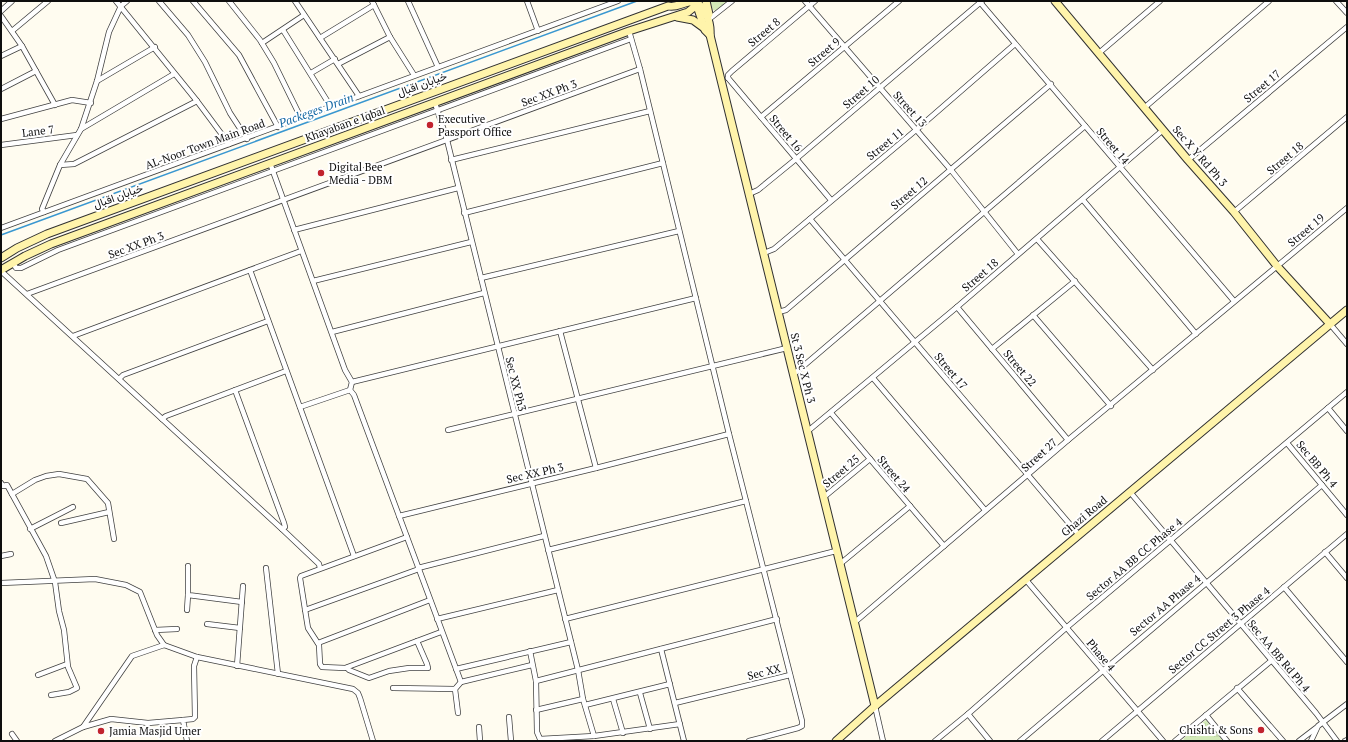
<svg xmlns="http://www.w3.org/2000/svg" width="1348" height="742" viewBox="0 0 1348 742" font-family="'PT Serif',Vazirmatn,serif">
<defs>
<pattern id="grass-tufts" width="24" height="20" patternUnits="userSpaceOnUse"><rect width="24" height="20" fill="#d3eab8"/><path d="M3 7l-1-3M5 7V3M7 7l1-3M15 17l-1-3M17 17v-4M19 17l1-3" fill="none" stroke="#b4c89d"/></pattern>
</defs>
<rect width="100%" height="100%" fill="#fffcf0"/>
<g fill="url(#grass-tufts)">
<polygon points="710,1 727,1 716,11 713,10"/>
<polygon points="1206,720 1223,741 1185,741 1183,739"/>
</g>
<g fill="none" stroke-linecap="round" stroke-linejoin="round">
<polyline stroke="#3997d0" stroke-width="1.5" points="1,235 637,1"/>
<g stroke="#414141" stroke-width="6">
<g id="street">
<polyline points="116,1 197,101 229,144"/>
<polyline points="159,1 188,35 205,62 230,113 247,139"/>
<polyline points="193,1 239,55 278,127"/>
<polyline points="229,1 260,40 274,63 301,118"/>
<polyline points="295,1 359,96"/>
<polyline points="372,1 390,37 414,75"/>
<polyline points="408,1 438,67"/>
<polyline points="527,1 538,31"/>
<polyline points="805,1 951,170 1018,254"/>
<polyline points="979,1 1234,301"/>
<polyline points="1336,1 1347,13"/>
<polyline points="1,11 12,1"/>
<polyline points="1,16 22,46"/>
<polyline points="708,20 732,1"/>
<polyline points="283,30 331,107"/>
<polyline points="12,31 48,1"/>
<polyline points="629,31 640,69 729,434 802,721 802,726 798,728 749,741"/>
<polyline points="320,38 374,5"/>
<polyline points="262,43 304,15"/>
<polyline points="1099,53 1160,1"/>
<polyline points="1,56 22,46 55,105"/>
<polyline points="338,64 390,37"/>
<polyline points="311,73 335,59"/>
<polyline points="728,78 831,200"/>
<polyline points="728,78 728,75 732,71 815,1"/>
<polyline points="97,81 155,47"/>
<polyline points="1,89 36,71"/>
<polyline points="435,103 447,140 578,670 583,699 594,736"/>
<polyline points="1144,108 1269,1"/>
<polyline points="761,117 899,1"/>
<polyline points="1,119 72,100 91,103"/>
<polyline points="81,129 174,74"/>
<polyline points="1,145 77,135"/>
<polyline points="451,160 650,111"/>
<polyline points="1188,160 1347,27"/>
<polyline points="270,163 345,370 352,382 350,390 354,395 461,682"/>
<polyline points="60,165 74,164 197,101"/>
<polyline points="749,194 758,190 796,159 982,1"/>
<polyline points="1083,200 1196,334"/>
<polyline points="44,212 42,209 60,165 81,129 97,81 109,32 121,6 127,1"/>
<polyline points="1234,212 1347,117"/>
<polyline points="464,213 663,163"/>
<polyline points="810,219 1079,535"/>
<polyline points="1,228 618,1"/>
<polyline points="294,230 458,188"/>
<polyline points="1037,239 1153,370"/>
<polyline points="764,253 774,249 916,130 1015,44"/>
<polyline points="13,263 16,268 21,268 58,250 631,39"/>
<polyline points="250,270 354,556"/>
<polyline points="1,271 282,529 319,564 320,568"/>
<polyline points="481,278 679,231"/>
<polyline points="313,281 471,242"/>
<polyline points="27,294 640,69"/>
<polyline points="957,307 1068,440"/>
<polyline points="778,312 786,310 1051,84"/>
<polyline points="1033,315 1111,406"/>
<polyline points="1330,324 1347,344"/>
<polyline points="560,331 596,468"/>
<polyline points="332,332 484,293"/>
<polyline points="73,336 301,251"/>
<polyline points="992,349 1075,281"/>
<polyline points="794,374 1085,126"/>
<polyline points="873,378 985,510"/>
<polyline points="119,379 123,375 268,321"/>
<polyline points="352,382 696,298"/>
<polyline points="235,390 284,523 285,527 282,529"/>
<polyline points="300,407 350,390"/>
<polyline points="1328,408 1347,431"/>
<polyline points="831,413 944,546"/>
<polyline points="162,419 166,416 286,371"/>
<polyline points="448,430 787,348"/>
<polyline points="808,431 957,307 1163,130"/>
<polyline points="1287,443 1347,515"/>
<polyline points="1,483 3,486 7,485 46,556 55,582 59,611 64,630 68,667 77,688 69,692 51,695"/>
<polyline points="1130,492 1316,713 1337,741"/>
<polyline points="12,494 35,480 46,476 59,474 87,479 108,503 114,539"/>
<polyline points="824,497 870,459"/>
<polyline points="399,516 596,468 729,434"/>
<polyline points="61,523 109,512"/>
<polyline points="30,529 73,507"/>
<polyline points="407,537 301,576 300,578 307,622 308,628 319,645 320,664 322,667 345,668 441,632"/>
<polyline points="548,550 746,501"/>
<polyline points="1325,552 1347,578"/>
<polyline points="1,556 11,554"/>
<polyline points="840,564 910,506"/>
<polyline points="188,566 188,595 242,602"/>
<polyline points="266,568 278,674"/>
<polyline points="418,568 544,536"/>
<polyline points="1026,580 1163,741"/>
<polyline points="1,583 95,579 126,585 140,592 157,635 164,645"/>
<polyline points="1284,587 1347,662"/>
<polyline points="187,610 188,595"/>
<polyline points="305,610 419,569"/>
<polyline points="437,619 558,590"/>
<polyline points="565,619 836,551"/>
<polyline points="855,622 1068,440 1347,208"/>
<polyline points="207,624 240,628"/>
<polyline points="155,630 177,629"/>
<polyline points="318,643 430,600"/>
<polyline points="661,649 684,741"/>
<polyline points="530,651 536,681 537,732 540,739 594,736 680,724"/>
<polyline points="237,666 243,586"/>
<polyline points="347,668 349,670 369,678 389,671 409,668 428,668 427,664 417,641"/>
<polyline points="456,669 571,642"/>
<polyline points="38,675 67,664"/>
<polyline points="536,681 777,619"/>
<polyline points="393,688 455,689"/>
<polyline points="1237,688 1283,741"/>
<polyline points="640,693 650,729"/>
<polyline points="613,699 623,733"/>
<polyline points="675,703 790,675"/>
<polyline points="585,705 670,684"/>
<polyline points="875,706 883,741"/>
<polyline points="536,710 583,699"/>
<polyline points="458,713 455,689 461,682 532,665"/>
<polyline points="968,714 990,741"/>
<polyline points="1206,715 1227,741"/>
<polyline points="509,717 511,741"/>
<polyline points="83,727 132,656 164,645 197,657 353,689 358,693 360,698 373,741"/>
<polyline points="479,727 480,741"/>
<polyline points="12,734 17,741"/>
<polyline points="55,741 83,727 111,719 148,723 183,720"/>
<polyline points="187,741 183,720 193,719 195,717 194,666 197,657"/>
<polyline points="935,741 968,714 1066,628 1347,392"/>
<polyline points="1020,741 1322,485"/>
<polyline points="1102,741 1347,534"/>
<polyline points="1175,741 1271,661"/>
<polyline points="1299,741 1316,728"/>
<polyline points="1311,741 1318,726 1347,704"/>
<polyline points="1345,741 1347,740"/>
</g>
</g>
<g stroke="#303030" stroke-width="9">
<g id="secondary">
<polyline points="706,1 709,14"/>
<polyline points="1055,1 1188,160 1234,212 1277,266 1330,324"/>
<polyline points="696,3 705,30 710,35"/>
<polyline points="677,17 693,20 704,28"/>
<path d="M1,258L17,248L47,234L668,6C676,8 682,3 689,2C705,0 711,24 710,35L721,80L875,706"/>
<polyline points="1,270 25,256 51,244 629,31 688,12 693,8 697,1"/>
<polyline points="836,741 875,706 1347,310"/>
</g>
</g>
<use href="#street" stroke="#fff" stroke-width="4.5"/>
<use href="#secondary" stroke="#fff4ab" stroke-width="7"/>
</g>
<g fill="#c1232e" stroke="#fff" stroke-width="1.5">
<circle cx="430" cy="125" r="4"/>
<circle cx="321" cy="173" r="4"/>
<circle cx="1261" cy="730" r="4"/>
<circle cx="101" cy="731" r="4"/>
</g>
<g text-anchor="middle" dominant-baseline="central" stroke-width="4" stroke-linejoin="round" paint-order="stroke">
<g font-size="11" fill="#0e0e0e" stroke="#fff">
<text transform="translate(764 32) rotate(-40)">Street 8</text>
<text transform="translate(824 52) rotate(-40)">Street 9</text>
<text transform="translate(422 84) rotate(-20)">خیابان اقبال</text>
<text transform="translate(1262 86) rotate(-40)">Street 17</text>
<text transform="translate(861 92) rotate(-41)">Street 10</text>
<text transform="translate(549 93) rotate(-20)">Sec XX Ph 3</text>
<text transform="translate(910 109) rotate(48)">Street 13</text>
<text transform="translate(345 124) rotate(-20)">Khayaban e Iqbal</text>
<text transform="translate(38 131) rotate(-7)">Lane 7</text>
<text transform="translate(786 133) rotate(50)">Street 16</text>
<text transform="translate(205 144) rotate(-20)">AL-Noor Town Main Road</text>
<text transform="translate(885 144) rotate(-39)">Street 11</text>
<text transform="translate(1113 146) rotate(50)">Street 14</text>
<text transform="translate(1200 156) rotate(49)">Sec X Y Rd Ph 3</text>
<text transform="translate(1285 158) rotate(-40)">Street 18</text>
<text transform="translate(909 193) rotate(-40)">Street 12</text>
<text transform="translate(118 196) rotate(-20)">خیابان اقبال</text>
<text transform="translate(1306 230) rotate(-40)">Street 19</text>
<text transform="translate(136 245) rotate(-20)">Sec XX Ph 3</text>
<text transform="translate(980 275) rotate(-41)">Street 18</text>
<text transform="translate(803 368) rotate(76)">St 3 Sec X Ph 3</text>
<text transform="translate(1020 368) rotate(50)">Street 22</text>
<text transform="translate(951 371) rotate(50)">Street 17</text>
<text transform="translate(516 384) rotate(76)">Sec XX Ph3</text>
<text transform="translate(1039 455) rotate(-42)">Street 27</text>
<text transform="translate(1317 464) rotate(50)">Sec BB Ph 4</text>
<text transform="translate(841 471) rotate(-40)">Street 25</text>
<text transform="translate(535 473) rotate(-13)">Sec XX Ph 3</text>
<text transform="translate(894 474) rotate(50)">Street 24</text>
<text transform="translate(1084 516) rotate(-40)">Ghazi Road</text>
<text transform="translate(1134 559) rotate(-40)">Sector AA BB CC Phase 4</text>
<text transform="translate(1165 605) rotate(-40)">Sector AA Phase 4</text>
<text transform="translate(1219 630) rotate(-40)">Sector CC Street 3 Phase 4</text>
<text transform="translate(1101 655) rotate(50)">Phase 4</text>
<text transform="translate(1279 656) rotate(50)">Sec AA BB Rd Ph 4</text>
<text transform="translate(764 672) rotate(-14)">Sec XX</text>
</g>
<g font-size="11" fill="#0e0e0e" stroke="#fff" text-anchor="start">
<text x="438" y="119">Executive<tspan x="438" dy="13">Passport Office</tspan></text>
<text x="329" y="167">Digital Bee<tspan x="329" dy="13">Media - DBM</tspan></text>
<text x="1253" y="730" text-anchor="end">Chishti &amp; Sons</text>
<text x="109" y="731">Jamia Masjid Umer</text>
</g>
<g font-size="12" font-style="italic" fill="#1568a3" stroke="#fff">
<text transform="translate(316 110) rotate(-20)">Packeges Drain</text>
</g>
</g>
<rect width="1348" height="742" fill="none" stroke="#0e0e0e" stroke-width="4"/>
</svg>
